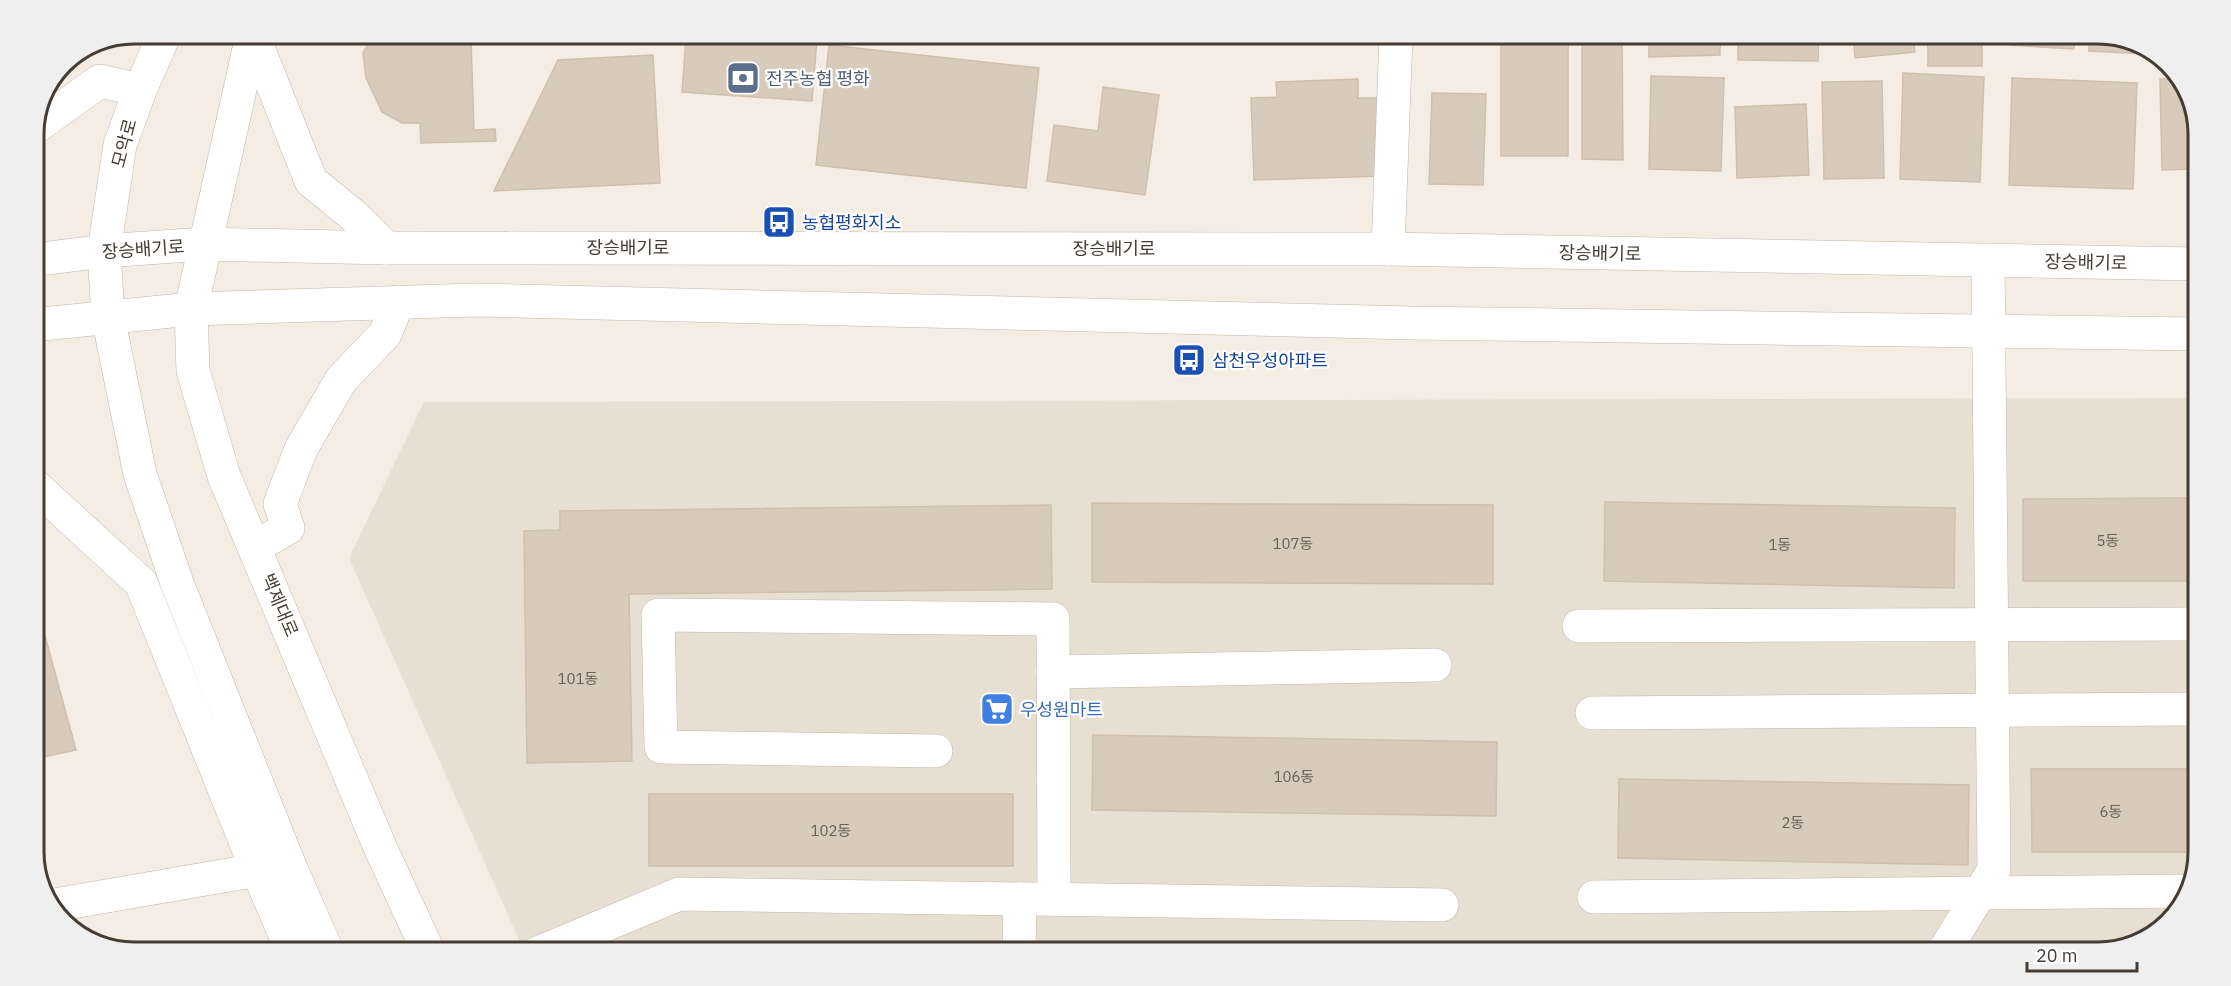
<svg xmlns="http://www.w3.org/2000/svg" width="2231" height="986" viewBox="0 0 2231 986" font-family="'IBM Plex Sans','Noto Sans KR',sans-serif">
<rect width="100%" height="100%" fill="#f3ede4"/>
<polygon fill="#e7dfd1" points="2195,398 2190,891 2153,936 2098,953 525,953 349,558 424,402"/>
<g fill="#d8cbbb" stroke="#d0bfab" stroke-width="1.5">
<polygon points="1982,33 1982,66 1928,66 1928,34"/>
<polygon points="2011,33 2075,33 2074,49 2010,45"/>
<polygon points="2089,33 2136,41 2147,49 2147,54 2089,51"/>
<polygon points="1720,34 1720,55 1649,57 1649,35"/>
<polygon points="1738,34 1819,34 1818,61 1738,60"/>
<polygon points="1853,34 1913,34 1915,52 1855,58"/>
<rect x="1501" y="35" width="67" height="121"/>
<polygon points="1582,35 1622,35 1623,160 1582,159"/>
<polygon points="686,38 817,38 812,101 682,92"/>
<polygon points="371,39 471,39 474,130 495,129 496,141 421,143 420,123 402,123 382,112 366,78 363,53"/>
<polygon points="829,45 1039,68 1026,188 816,165"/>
<polygon points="653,55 660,183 494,191 558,60"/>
<polygon points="1903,73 1984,77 1980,182 1900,179"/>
<polygon points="1651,76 1724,78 1721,171 1649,169"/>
<polygon points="2012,78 2137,83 2133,189 2009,185"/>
<polygon points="1358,79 1358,98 1380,98 1383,176 1254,180 1251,98 1277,97 1276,82"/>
<polygon points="2160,79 2181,79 2198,127 2197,169 2162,170"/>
<polygon points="1882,81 1884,178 1824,179 1822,82"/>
<polygon points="1103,87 1159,95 1145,195 1047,181 1054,125 1098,131"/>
<polygon points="1432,93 1486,94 1483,185 1429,184"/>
<polygon points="1806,104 1809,175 1737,178 1735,107"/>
<polygon points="2194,498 2193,581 2023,581 2023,499"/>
<polygon points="1605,502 1955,508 1954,588 1604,581"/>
<polygon points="1092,503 1493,505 1493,584 1092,582"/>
<polygon points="1051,505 1052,589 629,594 632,761 527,763 524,531 560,530 560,511"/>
<polygon points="39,614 76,750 33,759 33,617"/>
<polygon points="1093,735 1497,742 1496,816 1092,810"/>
<polygon points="2031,769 2191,769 2191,852 2032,852"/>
<polygon points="1619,779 1969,785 1968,865 1618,858"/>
<rect x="649" y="794" width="364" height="72"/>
</g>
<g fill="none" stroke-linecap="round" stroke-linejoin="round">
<g stroke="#c2b7a9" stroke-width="34">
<g id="minor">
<polyline points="162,40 140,90 120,145 104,251 108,317 140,474 177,583 291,869 328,953"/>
<polyline points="251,40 191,309 193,371 224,476 380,847 429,953"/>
<polyline points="255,40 311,181 354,216 386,248"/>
<polyline points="33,129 100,81 140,90"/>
<polyline points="1388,249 1396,36"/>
<polyline points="33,260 104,251 204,244 386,248 1388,249 2196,264"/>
<polyline points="33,325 191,309 475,300 1411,323 2196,334"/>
<polyline points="33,484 141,583 253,860 293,953"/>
<polyline points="255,547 288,528 280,504 301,449 341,380 385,334 398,302"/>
<polyline points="1579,626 2193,624"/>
<polyline points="1053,672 1435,665"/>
<polyline points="1592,713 2192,709"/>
<polyline points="936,751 661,747 658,615 1053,619 1054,899"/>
<polyline points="1594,897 2190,891"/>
<polyline points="49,906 257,870"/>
<polyline points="538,953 679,894 1442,905"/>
<polyline points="1019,953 1020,899"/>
<polyline points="1943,953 1994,870 1988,260"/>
</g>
</g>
<use href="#minor" stroke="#fff" stroke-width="33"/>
</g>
<defs>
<g id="bank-square" transform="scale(1.725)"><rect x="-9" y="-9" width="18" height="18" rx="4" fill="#5c6f8a" stroke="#fff"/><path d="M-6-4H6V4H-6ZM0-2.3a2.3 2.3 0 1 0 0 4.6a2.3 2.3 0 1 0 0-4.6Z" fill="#fff"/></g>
<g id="bus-square" transform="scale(1.725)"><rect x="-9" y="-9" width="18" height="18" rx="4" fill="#1a4fb4" stroke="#fff"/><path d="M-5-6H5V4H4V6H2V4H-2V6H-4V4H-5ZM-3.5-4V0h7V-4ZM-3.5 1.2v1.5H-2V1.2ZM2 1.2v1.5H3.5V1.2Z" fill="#fff"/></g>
<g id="supermarket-square" transform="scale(1.725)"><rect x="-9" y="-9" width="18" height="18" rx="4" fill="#3f7fe0" stroke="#fff"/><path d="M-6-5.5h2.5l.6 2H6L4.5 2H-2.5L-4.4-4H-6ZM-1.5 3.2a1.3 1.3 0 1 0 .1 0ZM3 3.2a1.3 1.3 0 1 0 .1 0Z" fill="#fff"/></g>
</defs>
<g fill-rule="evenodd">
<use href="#bank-square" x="743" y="78"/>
<use href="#bus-square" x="779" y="222"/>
<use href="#bus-square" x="1189" y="360"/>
<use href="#supermarket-square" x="997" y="709"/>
</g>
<g text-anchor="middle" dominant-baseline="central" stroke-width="4.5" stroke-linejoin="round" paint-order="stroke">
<g font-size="15" fill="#6a6055">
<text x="2108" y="540">5동</text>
<text x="1293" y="543">107동</text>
<text x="1780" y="544">1동</text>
<text x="578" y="678">101동</text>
<text x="1294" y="776">106동</text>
<text x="2111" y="811">6동</text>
<text x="1793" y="822">2동</text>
<text x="831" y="830">102동</text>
</g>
<g font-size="18" fill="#4e5e75" stroke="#fff" text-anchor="start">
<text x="766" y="78">전주농협 평화</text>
</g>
<g font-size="18" fill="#453d33" stroke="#fff">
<text transform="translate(124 143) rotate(-75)">모악로</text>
<text x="628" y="247">장승배기로</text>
<text x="1114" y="248">장승배기로</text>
<text transform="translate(143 249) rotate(-4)">장승배기로</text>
<text transform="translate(1600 253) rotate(1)">장승배기로</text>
<text transform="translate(2086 262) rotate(1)">장승배기로</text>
<text transform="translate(280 605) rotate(67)">백제대로</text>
</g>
<g font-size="18" fill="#164399" stroke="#fff" text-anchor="start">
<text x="802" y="222">농협평화지소</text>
<text x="1212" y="360">삼천우성아파트</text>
</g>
<g font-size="18" fill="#366cbe" stroke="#fff" text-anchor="start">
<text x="1020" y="709">우성원마트</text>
</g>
</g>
<path d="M0 0H2231V986H0ZM134 44H2098A90 90 0 0 1 2188 134V852A90 90 0 0 1 2098 942H134A90 90 0 0 1 44 852V134A90 90 0 0 1 134 44Z" fill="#f0efef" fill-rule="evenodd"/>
<path fill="none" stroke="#453d33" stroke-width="3" d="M134 44H2098A90 90 0 0 1 2188 134V852A90 90 0 0 1 2098 942H134A90 90 0 0 1 44 852V134A90 90 0 0 1 134 44Z"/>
<path d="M2027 962v9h110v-9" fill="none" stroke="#453d33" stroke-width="3"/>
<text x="2036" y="962" font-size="18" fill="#453d33" stroke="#ffffff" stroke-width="4.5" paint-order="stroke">20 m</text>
</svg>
